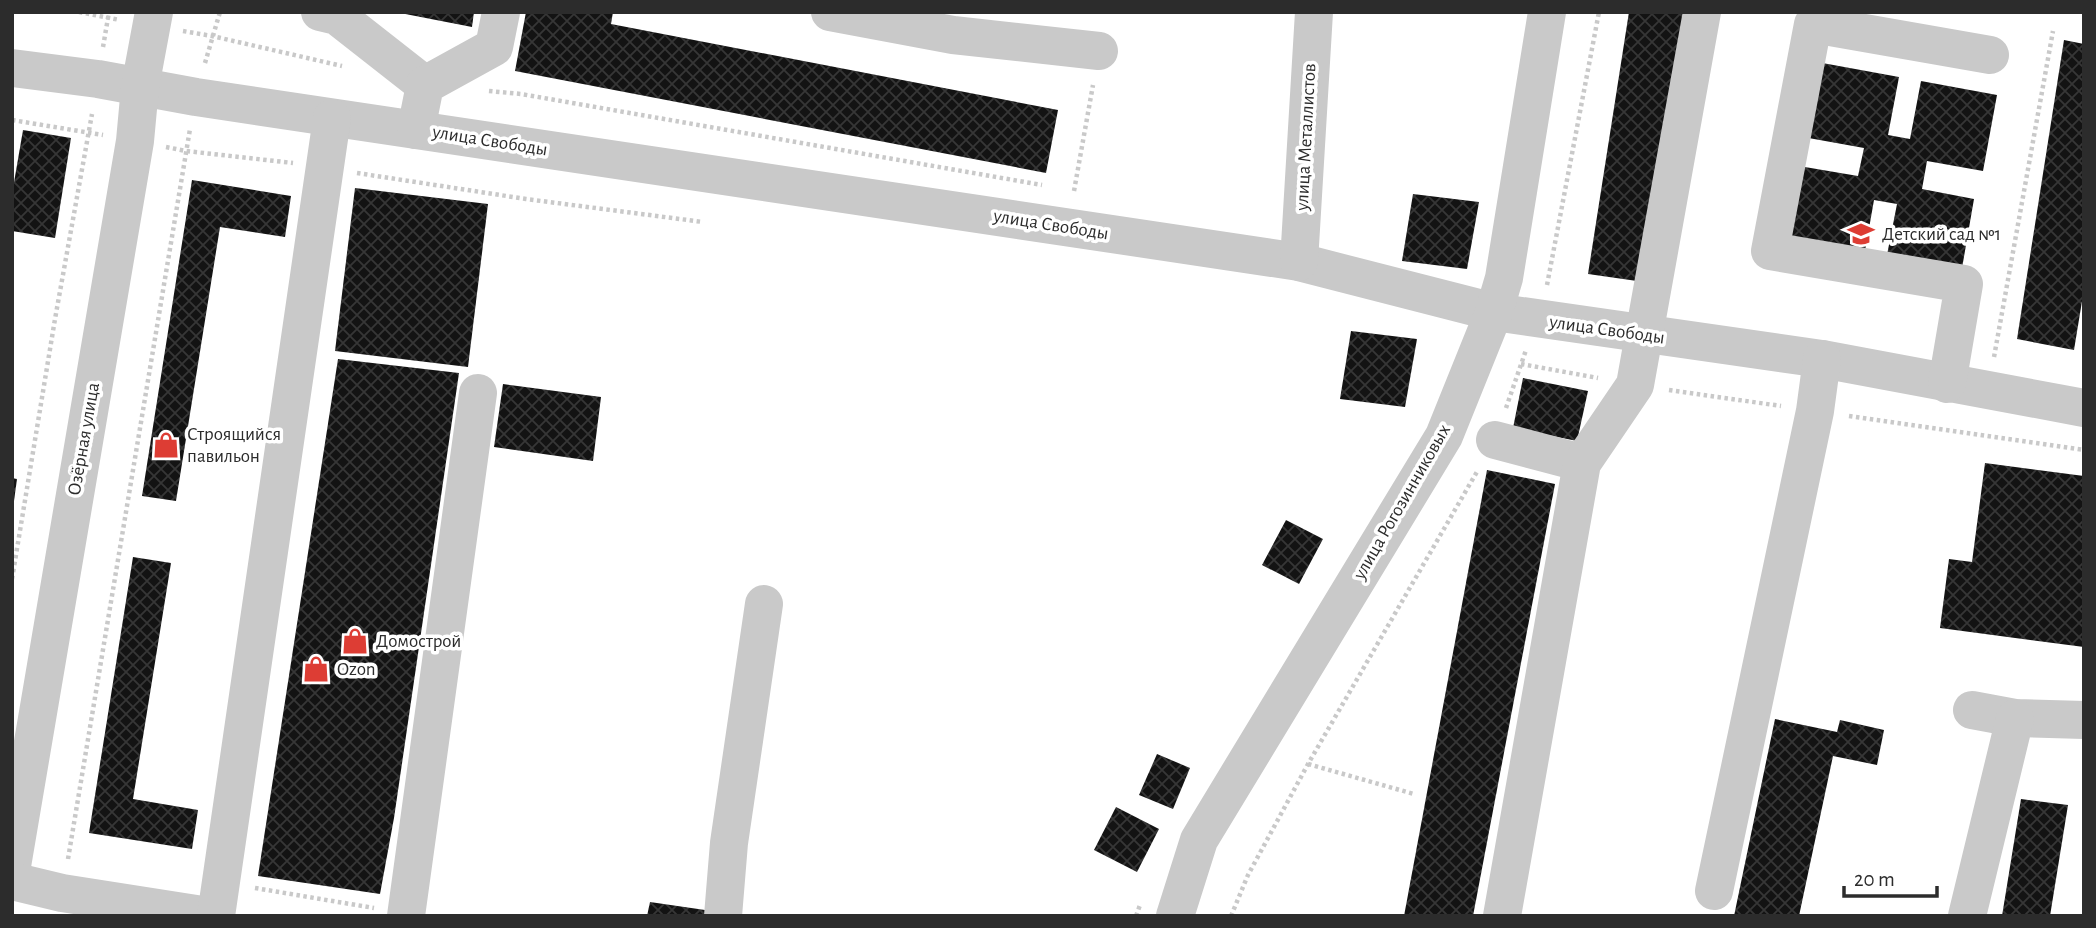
<svg xmlns="http://www.w3.org/2000/svg" width="2096" height="928" viewBox="0 0 2096 928" font-family="'Alegreya Sans',sans-serif">
<defs>
<pattern id="building-cross-hatch" width="8" height="8" patternUnits="userSpaceOnUse" patternTransform="scale(1.75)"><rect width="8" height="8" fill="#131313"/><path d="M0 0l8 8M0 8l8-8" fill="none" stroke="#363636"/></pattern>
</defs>
<rect width="100%" height="100%" fill="#fff"/>
<g fill="url(#building-cross-hatch)">
<polygon points="395,12 474,12 472,27"/>
<polygon points="526,12 613,12 611,24 1058,110 1046,173 515,71"/>
<polygon points="1629,12 1686,12 1644,282 1588,274"/>
<polygon points="2064,40 2084,44 2084,289 2074,350 2017,339"/>
<polygon points="1817,62 1899,77 1888,135 1910,139 1921,81 1997,95 1983,171 1927,161 1922,189 1974,199 1961,274 1886,260 1897,204 1874,200 1864,257 1784,243 1799,166 1858,176 1864,148 1803,137"/>
<polygon points="23,130 71,138 55,238 12,231 12,194"/>
<polygon points="192,180 291,196 285,237 220,227 176,501 142,496"/>
<polygon points="355,188 488,204 468,367 335,351"/>
<polygon points="1413,194 1479,202 1467,269 1402,261"/>
<polygon points="1351,331 1417,339 1405,407 1340,399"/>
<polygon points="338,359 459,373 394,818 380,894 258,876"/>
<polygon points="1523,378 1588,391 1577,441 1513,428"/>
<polygon points="503,384 601,397 593,461 494,447"/>
<polygon points="1985,463 2084,476 2084,647 1940,628 1949,559 1972,562"/>
<polygon points="1487,470 1555,484 1473,916 1404,916"/>
<polygon points="12,478 17,479 14,501 12,501"/>
<polygon points="1286,520 1323,539 1299,584 1262,565"/>
<polygon points="133,557 171,563 133,799 198,810 192,849 89,833"/>
<polygon points="1775,719 1837,732 1840,720 1884,730 1877,765 1833,756 1799,916 1734,916"/>
<polygon points="1157,754 1190,768 1173,809 1139,795"/>
<polygon points="2021,799 2068,805 2050,916 2002,916"/>
<polygon points="1116,807 1159,829 1137,872 1094,850"/>
<polygon points="650,902 705,910 705,916 647,916"/>
</g>
<g fill="none" stroke-linecap="round" stroke-linejoin="round">
<g stroke="#c9c9c9" stroke-width="4.5" stroke-dasharray="3.5 3.5" stroke-linecap="butt">
<polyline points="79,12 120,20"/>
<polyline points="183,31 212,36 342,66"/>
<polyline points="103,47 109,12"/>
<polyline points="205,63 220,12"/>
<polyline points="489,91 521,94 1042,185"/>
<polyline points="12,120 103,135"/>
<polyline points="166,147 186,151 293,163"/>
<polyline points="357,173 526,199 703,222"/>
<polyline points="1074,191 1093,85"/>
<polyline points="1547,285 1599,12"/>
<polyline points="1994,357 2053,31"/>
<polyline points="1521,364 1598,378"/>
<polyline points="1669,390 1781,406"/>
<polyline points="1506,408 1526,350"/>
<polyline points="1849,416 2084,450"/>
<polyline points="12,579 55,319 92,114"/>
<polyline points="1308,764 1414,794"/>
<polyline points="68,859 190,129"/>
<polyline points="255,888 374,908"/>
<polyline points="1136,916 1140,905"/>
<polyline points="1231,916 1248,875 1308,764 1478,470"/>
</g>
<g stroke="#c9c9c9" stroke-width="38">
<polyline points="320,12 337,16 425,85"/>
<polyline points="830,12 953,35 1099,51"/>
<polyline points="12,68 98,79 196,97 1299,262 1494,312 1822,359 2084,408"/>
<polyline points="416,130 425,85 494,47 501,12"/>
<polyline points="1299,262 1314,12"/>
<polyline points="1947,384 1964,284 1770,251 1813,24 1990,55"/>
<polyline points="1495,440 1582,463"/>
<polyline points="1972,710 2015,718 2084,720"/>
<polyline points="12,866 135,141 140,87 154,12"/>
<polyline points="12,881 62,893 209,916"/>
<polyline points="1714,891 1815,411 1822,359"/>
<polyline points="216,916 332,118"/>
<polyline points="406,916 478,393"/>
<polyline points="723,916 729,843 764,604"/>
<polyline points="1175,916 1199,840 1444,436 1494,312 1504,278 1547,12"/>
<polyline points="1502,916 1582,463 1635,385 1702,12"/>
<polyline points="1967,916 2015,718"/>
</g>
</g>
<defs>
<g id="school-bare" transform="scale(2.1)"><path d="M0-5L7-2L0 1L-7-2ZM-4 1L0 2.5L4 1V4Q0 6-4 4Z" fill="#dd3d34" stroke="#fff" stroke-width="2.5" paint-order="stroke"/></g>
<g id="shop-bare" transform="scale(2.1)"><path d="M-5-2.5h2.3a2.7 3.5 0 0 1 5.4 0H5L5.5 6h-11ZM-1.5-2.5h3a1.5 2.3 0 0 0-3 0Z" fill="#dd3d34" stroke="#fff" stroke-width="2.5" paint-order="stroke"/></g>
</defs>
<g fill-rule="evenodd">
<use href="#school-bare" x="1861" y="234"/>
<use href="#shop-bare" x="166" y="445"/>
<use href="#shop-bare" x="355" y="641"/>
<use href="#shop-bare" x="316" y="669"/>
</g>
<g text-anchor="middle" dominant-baseline="central" stroke-width="7" stroke-linejoin="round" paint-order="stroke">
<g font-size="19" fill="#2c2c2c" stroke="#fff">
<text transform="translate(1306 137) rotate(-87)">улица Металлистов</text>
<text transform="translate(490 141) rotate(9)">улица Свободы</text>
<text transform="translate(1051 225) rotate(9)">улица Свободы</text>
<text transform="translate(1607 330) rotate(8)">улица Свободы</text>
<text transform="translate(84 439) rotate(-80)">Озёрная улица</text>
<text transform="translate(1402 502) rotate(-60)">улица Рогозинниковых</text>
</g>
<g font-size="19" fill="#2c2c2c" stroke="#fff" text-anchor="start">
<text x="1882" y="234">Детский сад №1</text>
<text x="187" y="434">Строящийся<tspan x="187" dy="22">павильон</tspan></text>
<text x="376" y="641">Домострой</text>
<text x="337" y="669">Ozon</text>
</g>
</g>
<rect width="2096" height="928" fill="none" stroke="#2c2c2c" stroke-width="28"/>
<path d="M1844 886v10h93v-10" fill="none" stroke="#2c2c2c" stroke-width="3.5"/>
<text x="1854" y="886" font-size="21" fill="#2c2c2c" stroke="#ffffff" stroke-width="5" paint-order="stroke">20 m</text>
</svg>
